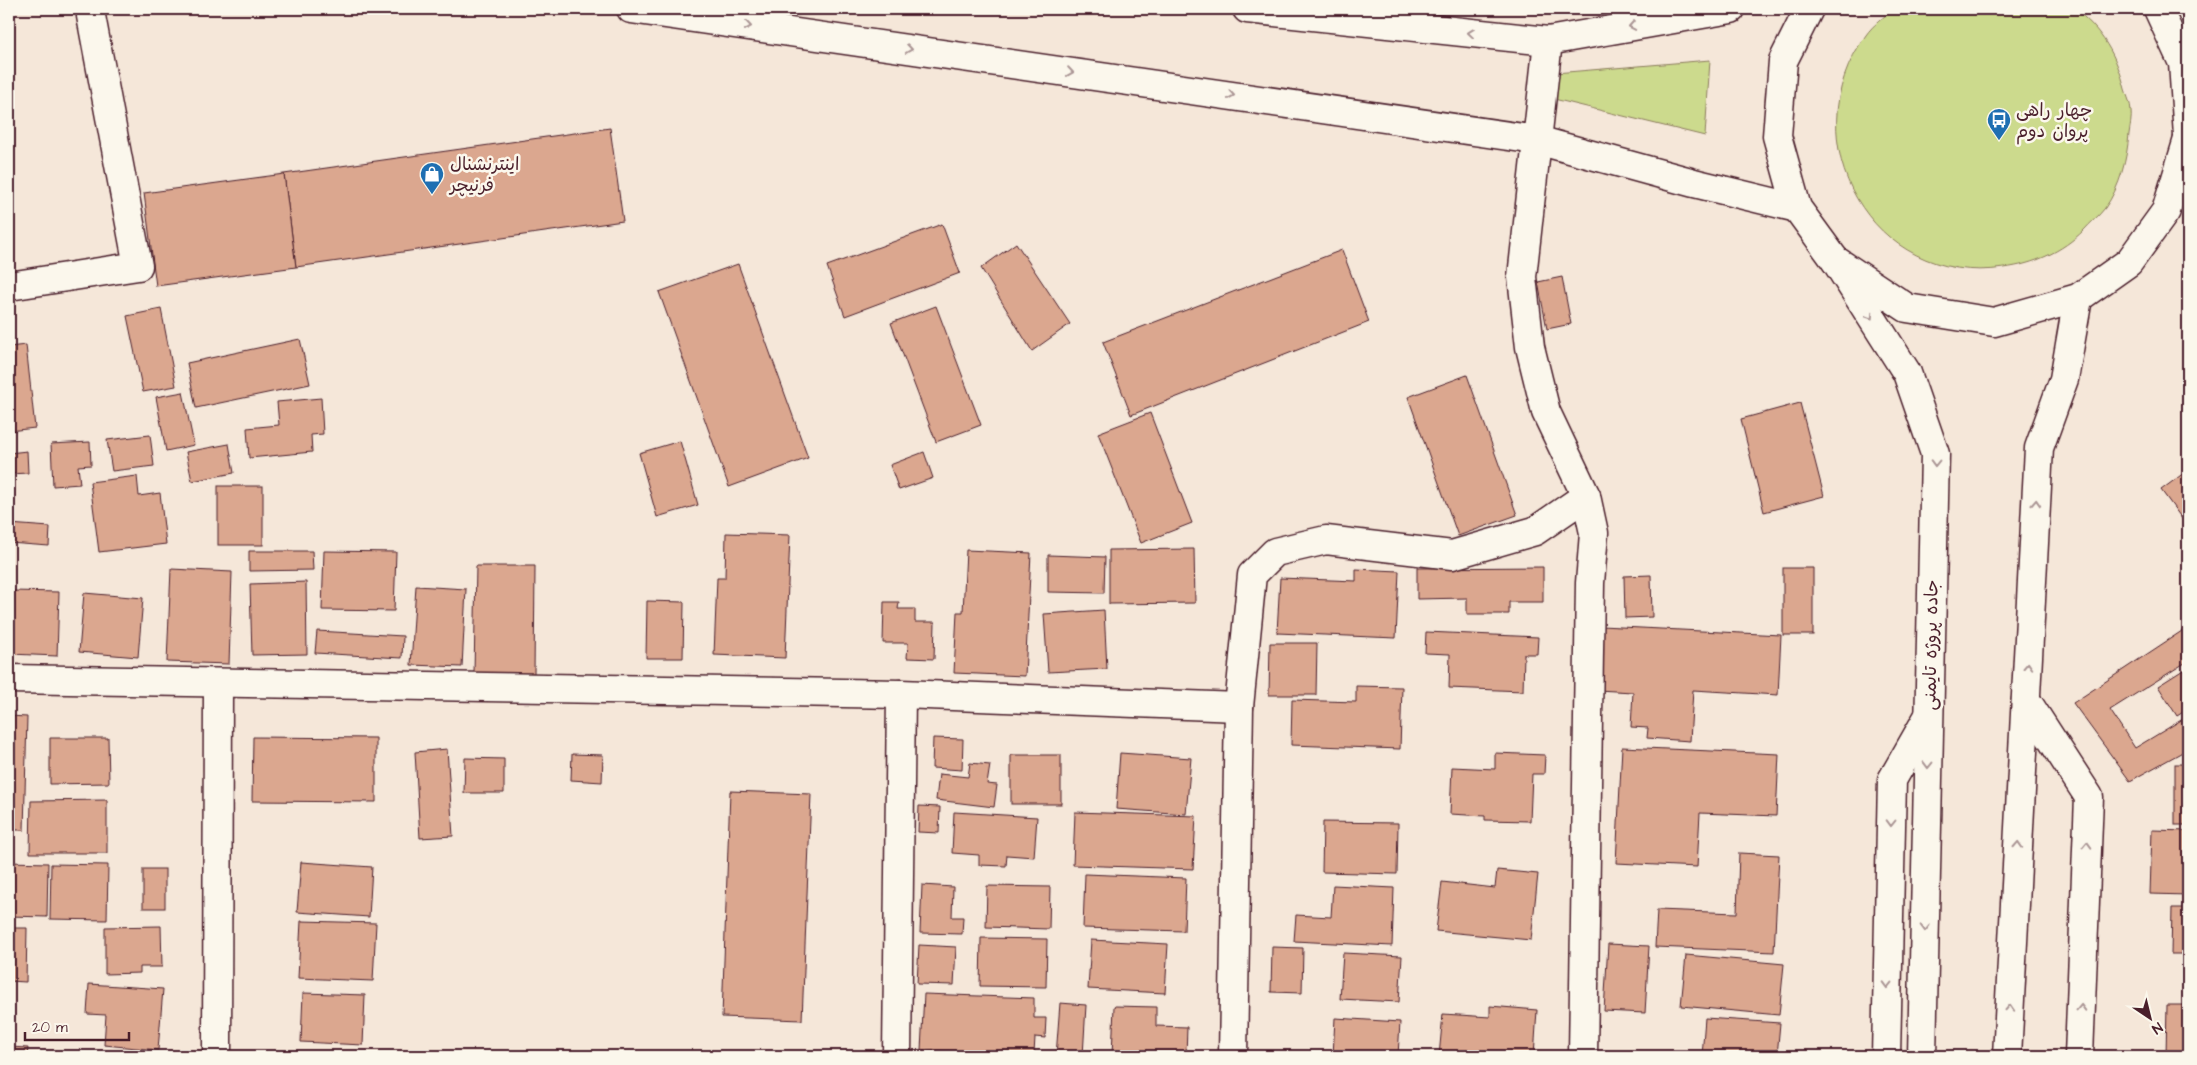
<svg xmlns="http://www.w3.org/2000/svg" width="2197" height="1065" viewBox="0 0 2197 1065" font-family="'Architects Daughter','Playpen Sans Arabic',sans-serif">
<rect width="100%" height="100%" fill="#f5e7d9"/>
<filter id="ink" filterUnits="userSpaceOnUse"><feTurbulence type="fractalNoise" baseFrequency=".02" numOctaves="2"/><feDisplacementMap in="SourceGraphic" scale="10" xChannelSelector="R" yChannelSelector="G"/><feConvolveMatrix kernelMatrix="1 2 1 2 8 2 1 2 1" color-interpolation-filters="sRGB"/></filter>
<g filter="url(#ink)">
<g fill="#ccda8d" stroke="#8b7c5c">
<path d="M1893,9H2074C2102,29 2117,57 2125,89C2127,96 2131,104 2131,111C2132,118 2130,126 2129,134C2127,159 2120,187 2105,208C2099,216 2090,223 2084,230C2062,252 2034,264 2004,268C1873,288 1789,141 1866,35C1873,25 1884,17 1893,9Z"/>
<polygon points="1710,60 1705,136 1554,99 1555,73"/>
</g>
<g fill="#dba78f" stroke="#4a1f2b">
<polygon points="610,128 623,221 296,267 284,174"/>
<polygon points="284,174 296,267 156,286 144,193"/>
<polygon points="942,224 960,273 845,316 827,266"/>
<polygon points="1016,243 1070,324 1032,351 981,268"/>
<polygon points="1342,250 1369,322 1131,415 1103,342"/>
<polygon points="738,264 808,458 729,487 659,292"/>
<polygon points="1562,277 1571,324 1547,329 1538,282"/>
<polygon points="936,306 981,425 936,442 891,323"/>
<polygon points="161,309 176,386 143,392 127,316"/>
<polygon points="300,339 310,384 196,408 187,363"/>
<polygon points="26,345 35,428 9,431 9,347"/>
<polygon points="1467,375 1517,515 1458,536 1408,397"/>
<polygon points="183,392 194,445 166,451 156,397"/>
<polygon points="321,398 323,434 311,435 312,452 249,458 247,428 279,425 277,402"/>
<polygon points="1800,403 1824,496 1764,512 1741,419"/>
<polygon points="1150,413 1192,523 1141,543 1098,433"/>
<polygon points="150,435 154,466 112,471 107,440"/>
<polygon points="680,441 698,505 657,517 639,453"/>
<polygon points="90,442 91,465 78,466 80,484 53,486 51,444"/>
<polygon points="229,444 234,473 192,481 186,452"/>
<polygon points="27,451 28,473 9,474 9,453"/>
<polygon points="924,452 933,478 899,490 890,465"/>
<polygon points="2188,470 2188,527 2161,490"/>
<polygon points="137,476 139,496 160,493 166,544 99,552 90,482"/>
<rect x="218" y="486" width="45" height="59"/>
<polygon points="9,524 50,527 49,546 9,543"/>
<polygon points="726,533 790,535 785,658 714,655 717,578 725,578"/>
<polygon points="1194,549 1195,603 1109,604 1109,550"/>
<polygon points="966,550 1031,553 1025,676 954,673 957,612 963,612"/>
<polygon points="249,551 312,551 313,570 249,571"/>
<polygon points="324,551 396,552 394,611 322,610"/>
<polygon points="1048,555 1105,557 1104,593 1048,592"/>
<polygon points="476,566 535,566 534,674 474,674"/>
<polygon points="1543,567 1543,602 1509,602 1509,614 1467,614 1467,598 1417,599 1417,568"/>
<rect x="1783" y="568" width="30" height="67"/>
<polygon points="171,569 232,572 229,664 167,662"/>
<polygon points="1356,569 1399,571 1396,638 1277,633 1280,578 1356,581"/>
<polygon points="1651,575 1652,617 1625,618 1624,576"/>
<polygon points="306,582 307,654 252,655 250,584"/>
<polygon points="416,586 466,589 462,667 411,665"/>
<polygon points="12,591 59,592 57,656 10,654"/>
<polygon points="84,593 143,598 138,657 79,652"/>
<polygon points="647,601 684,602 683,658 646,658"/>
<polygon points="884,602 899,602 898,609 915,609 915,622 935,622 934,659 907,658 908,643 883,643"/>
<polygon points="1104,610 1107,669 1048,672 1044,614"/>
<polygon points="1601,626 1781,635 1778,695 1693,690 1690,741 1647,738 1648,728 1631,727 1633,692 1597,690"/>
<polygon points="2188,627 2188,661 2110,710 2135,748 2188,716 2188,749 2130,781 2073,703"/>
<polygon points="317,631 403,636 402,658 315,653"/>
<polygon points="1426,632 1538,637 1537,654 1524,654 1523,691 1449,688 1450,654 1425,653"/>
<polygon points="1270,643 1317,643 1316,695 1269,695"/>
<polygon points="2188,667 2188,709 2177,716 2158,686"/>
<polygon points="1356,686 1402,687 1400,749 1291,745 1292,700 1356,702"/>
<polygon points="9,716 27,717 24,830 9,830"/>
<polygon points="253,737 376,738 376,802 252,801"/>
<polygon points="50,738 108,738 109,783 50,784"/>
<polygon points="933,738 963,739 962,770 932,768"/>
<polygon points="1622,747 1779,754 1776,816 1700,813 1697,867 1616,863"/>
<polygon points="447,749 453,836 420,838 415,752"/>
<polygon points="1120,753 1191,758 1186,814 1116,809"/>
<polygon points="1495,753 1545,755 1544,774 1532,774 1530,821 1485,820 1485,816 1450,814 1452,767 1495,769"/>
<polygon points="572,754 603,755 602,782 571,780"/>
<rect x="1011" y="755" width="50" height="49"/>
<polygon points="465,758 504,759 504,793 464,793"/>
<polygon points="970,763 990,765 987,784 997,785 994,807 936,800 939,774 968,777"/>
<rect x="2175" y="764" width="13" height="61"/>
<polygon points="730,791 811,794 802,1020 722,1017"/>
<polygon points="107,800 107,853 30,853 31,801"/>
<polygon points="919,806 940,807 939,833 918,832"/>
<polygon points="954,812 1037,817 1034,857 1007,855 1006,866 979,865 979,855 952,853"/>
<polygon points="1075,812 1196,816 1193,869 1073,865"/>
<polygon points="1323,822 1398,823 1397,874 1322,872"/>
<polygon points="2152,830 2188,831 2188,895 2150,894"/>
<polygon points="1739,853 1779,855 1774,952 1655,947 1657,910 1737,913"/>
<polygon points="9,862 48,863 47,917 9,916"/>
<polygon points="301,862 372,867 369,917 297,912"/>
<polygon points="51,864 108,865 107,920 50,919"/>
<rect x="143" y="869" width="22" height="39"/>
<polygon points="1497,870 1538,874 1531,940 1436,931 1442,882 1495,888"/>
<polygon points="1085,874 1186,878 1184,931 1083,928"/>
<polygon points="922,885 953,887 952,917 963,917 962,934 920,933"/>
<polygon points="1333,885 1394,888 1392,946 1294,941 1296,915 1331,917"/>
<polygon points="987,886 1050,887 1049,929 986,927"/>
<polygon points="2172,908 2188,908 2188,954 2171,954"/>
<polygon points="301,921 376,923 373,981 298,978"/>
<polygon points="161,926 162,967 140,967 140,973 105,974 105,927"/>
<polygon points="9,928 27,928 26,982 9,981"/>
<polygon points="981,938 1047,939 1046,987 980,986"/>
<polygon points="1091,940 1168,944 1165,993 1088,989"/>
<polygon points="1608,944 1649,946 1645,1013 1604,1011"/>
<polygon points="919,945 956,947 954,985 917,984"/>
<polygon points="1272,947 1303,948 1302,993 1271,992"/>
<polygon points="1343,953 1402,956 1399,1002 1340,999"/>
<polygon points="1686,955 1784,964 1779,1015 1681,1006"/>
<polygon points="89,984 163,989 158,1050 104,1045 106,1015 87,1014"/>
<polygon points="303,993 365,995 363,1045 301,1042"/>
<polygon points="924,994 1034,998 1034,1018 1046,1018 1045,1038 1035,1037 1034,1054 921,1050"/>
<polygon points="1060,1003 1086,1005 1083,1056 1056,1056"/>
<polygon points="2167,1005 2188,1005 2188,1056 2166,1056"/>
<polygon points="1114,1006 1156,1007 1156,1026 1187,1027 1186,1056 1112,1056"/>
<polygon points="1490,1006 1537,1010 1534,1056 1439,1056 1443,1014 1490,1017"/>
<polygon points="1335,1018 1400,1022 1398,1056 1333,1056"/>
<polygon points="1705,1018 1780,1023 1777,1056 1702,1056"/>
<polygon points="9,1047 28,1048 27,1056 9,1056"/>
<polygon points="909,1053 956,1056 909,1056"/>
</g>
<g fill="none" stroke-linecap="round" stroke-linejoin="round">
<g stroke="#4a1f2b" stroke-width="31">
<g id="street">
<polyline points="1548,41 1522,277 1530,347 1546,412 1586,496 1594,533 1590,583 1583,1056"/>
<polyline points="9,286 138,266 91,16 92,9"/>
<polyline points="9,679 901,694 1239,707"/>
<polyline points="217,1056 218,683"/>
<polyline points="897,1056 901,694"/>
<polyline points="1233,1056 1239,707 1252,575 1275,552 1326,540 1452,555 1535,531 1586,496"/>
</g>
</g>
<g stroke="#4a1f2b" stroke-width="31">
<g id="secondary">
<polyline points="1835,260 1907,373 1935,454 1922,1056"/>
<polyline points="2026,700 2089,797 2079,1056"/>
<polyline points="1886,1056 1892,780 1928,717"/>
<polyline points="2007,1056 2039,448 2064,379 2078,298"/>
</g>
</g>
<g stroke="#4a1f2b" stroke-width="31">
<g id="highway">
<polyline points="631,9 1537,140 1694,183 1797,208"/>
<polyline points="1247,9 1548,41 1731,9"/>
<polyline points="1809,9 1783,61 1777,136 1797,208 1835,260 1907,308 1994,322 2078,298 2129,262 2166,211 2188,139"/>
<polyline points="2158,9 2183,63 2188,136"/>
</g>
</g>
<use href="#street" stroke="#fbf7ec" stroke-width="28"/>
<use href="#secondary" stroke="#fbf7ec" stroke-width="28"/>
<use href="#highway" stroke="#fbf7ec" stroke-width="28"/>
</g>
<defs><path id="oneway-chevron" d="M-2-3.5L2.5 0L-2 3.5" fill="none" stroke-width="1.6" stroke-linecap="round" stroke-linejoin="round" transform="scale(1.25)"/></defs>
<g stroke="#ab9695">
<use href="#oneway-chevron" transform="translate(748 26) rotate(8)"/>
<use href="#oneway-chevron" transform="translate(1632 26) rotate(170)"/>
<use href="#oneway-chevron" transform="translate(1471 33) rotate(-174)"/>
<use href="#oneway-chevron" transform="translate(909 49) rotate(8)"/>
<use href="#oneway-chevron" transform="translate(1070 72) rotate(8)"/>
<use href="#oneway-chevron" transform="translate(1231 95) rotate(8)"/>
<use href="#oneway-chevron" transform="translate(1870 316) rotate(57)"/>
<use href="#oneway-chevron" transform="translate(1935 463) rotate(91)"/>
<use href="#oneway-chevron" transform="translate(2036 503) rotate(-87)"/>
<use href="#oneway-chevron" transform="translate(2028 666) rotate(-87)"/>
<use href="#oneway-chevron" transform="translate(1928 765) rotate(91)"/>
<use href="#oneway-chevron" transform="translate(1891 823) rotate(91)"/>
<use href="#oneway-chevron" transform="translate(2018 845) rotate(-87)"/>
<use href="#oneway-chevron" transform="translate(2087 845) rotate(-88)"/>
<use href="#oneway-chevron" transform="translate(1925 928) rotate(91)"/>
<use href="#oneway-chevron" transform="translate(1887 985) rotate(91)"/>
<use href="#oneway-chevron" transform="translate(2010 1008) rotate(-87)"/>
<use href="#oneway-chevron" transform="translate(2081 1008) rotate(-88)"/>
</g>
</g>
<defs>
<g id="bus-pin" transform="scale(1.25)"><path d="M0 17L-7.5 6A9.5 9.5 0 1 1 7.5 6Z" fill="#1f6fb2" stroke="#fbf7ec"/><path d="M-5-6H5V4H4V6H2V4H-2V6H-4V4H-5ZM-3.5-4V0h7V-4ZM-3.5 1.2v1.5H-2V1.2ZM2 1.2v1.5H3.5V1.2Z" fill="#fff"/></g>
<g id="shop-pin" transform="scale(1.25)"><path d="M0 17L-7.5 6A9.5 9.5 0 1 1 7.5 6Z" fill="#1f6fb2" stroke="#fbf7ec"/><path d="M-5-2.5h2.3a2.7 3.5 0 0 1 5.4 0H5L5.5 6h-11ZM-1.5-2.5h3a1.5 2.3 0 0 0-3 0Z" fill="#fff"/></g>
</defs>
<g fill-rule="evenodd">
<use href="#bus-pin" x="1999" y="120"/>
<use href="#shop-pin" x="432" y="174"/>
</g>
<g text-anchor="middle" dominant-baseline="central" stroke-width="5" stroke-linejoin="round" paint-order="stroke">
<g font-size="18" fill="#4a1f2b" stroke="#fbf7ec" text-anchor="start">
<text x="2016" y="110">چهار راهی<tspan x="2016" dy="21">پروان دوم</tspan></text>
<text x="450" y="164">اینترنشنال<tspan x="450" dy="21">فرنیچر</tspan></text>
</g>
<g font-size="18" fill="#4a1f2b" stroke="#fbf7ec">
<text transform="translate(1931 645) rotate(-89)">جاده پروژه تایمنی</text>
</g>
</g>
<rect width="2197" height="1065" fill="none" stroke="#fbf7ec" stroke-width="30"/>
<rect x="15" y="15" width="2167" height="1035" fill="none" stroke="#4a1f2b" stroke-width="2" filter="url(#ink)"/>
<g transform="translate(2150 1018) rotate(145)" stroke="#fbf7ec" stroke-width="4" paint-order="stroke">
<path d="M0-4L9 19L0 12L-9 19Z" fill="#4a1f2b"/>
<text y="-8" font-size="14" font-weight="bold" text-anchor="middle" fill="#4a1f2b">N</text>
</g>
<path d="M25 1032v8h104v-8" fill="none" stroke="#4a1f2b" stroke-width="2.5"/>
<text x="32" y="1032" font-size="15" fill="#4a1f2b" stroke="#fbf7ec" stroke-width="4" paint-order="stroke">20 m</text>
</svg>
